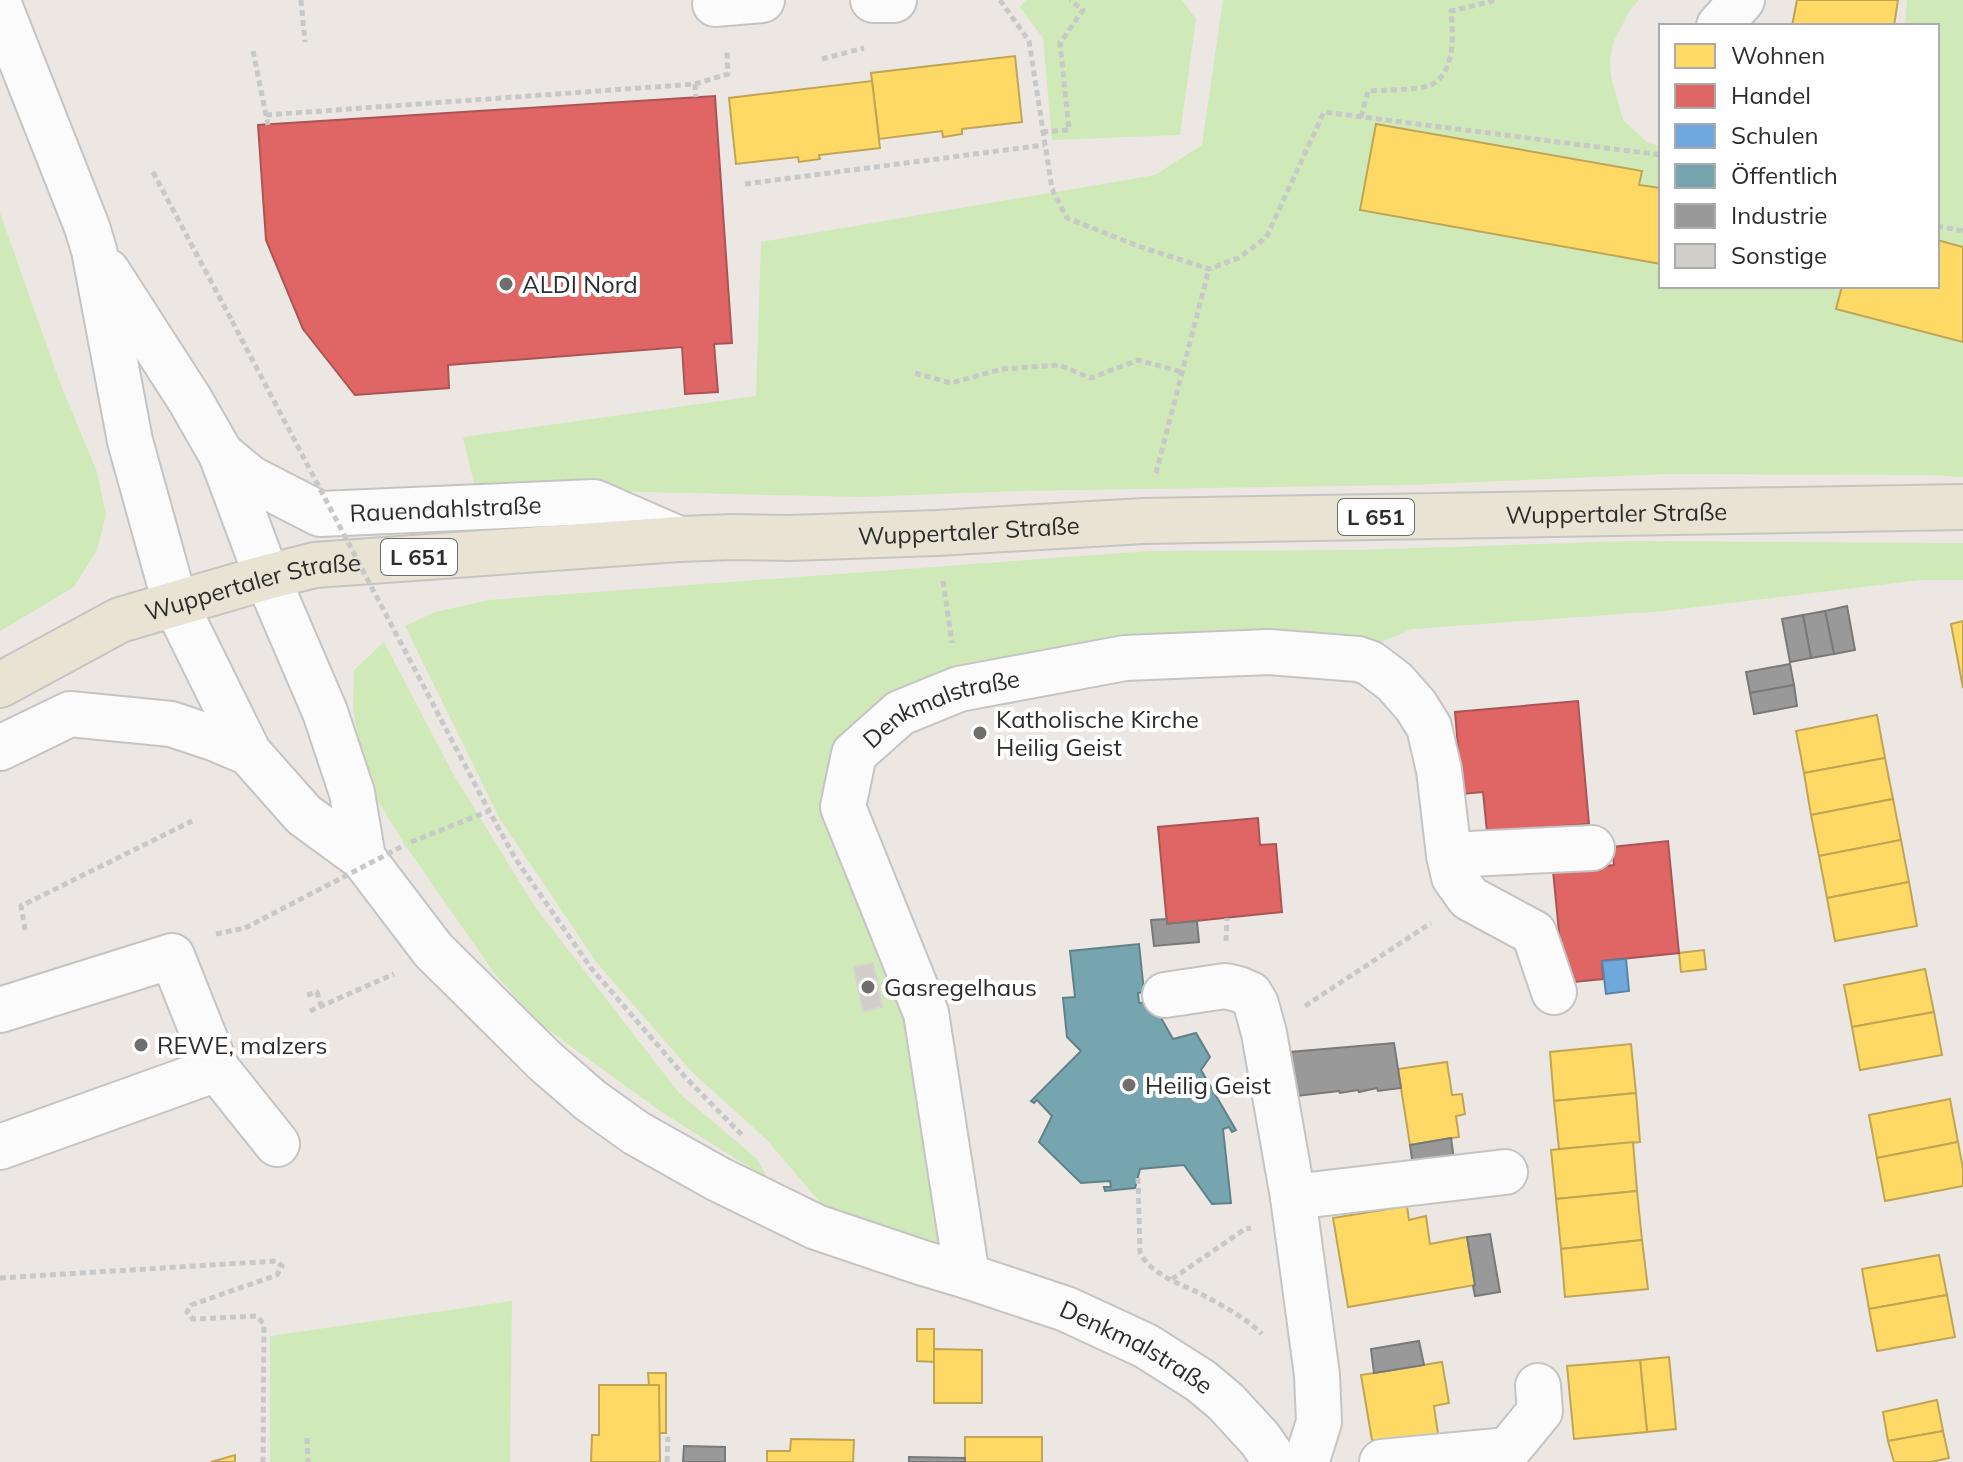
<svg xmlns="http://www.w3.org/2000/svg" width="1963" height="1462" viewBox="0 0 1963 1462" font-family="Mulish,sans-serif">
<rect width="100%" height="100%" fill="#ece7e2"/>
<g fill="#d0e9b8">
<polygon points="1026,0 1182,0 1196,19 1180,135 1052,140 1043,38 1020,7"/>
<polygon points="1223,0 1639,0 1630,10 1613,43 1610,61 1611,77 1623,120 1648,143 1661,146 1661,286 1937,286 1937,26 1905,26 1907,0 1963,0 1963,477 1932,475 1667,474 1405,485 1018,491 863,497 475,488 463,437 756,396 761,242 1155,175 1202,145"/>
<polygon points="0,213 59,380 97,472 106,515 97,550 74,587 0,631"/>
<polygon points="1632,541 1963,543 1963,580 1920,580 1663,611 1412,629 1362,650 898,707 836,808 919,1013 960,1253 824,1207 767,1140 692,1072 597,963 500,819 405,626 435,612 489,600 1149,551 1358,550"/>
<polygon points="384,642 452,772 535,907 679,1093 757,1159 768,1179 660,1111 539,1023 495,974 405,845 369,786 353,711 354,670"/>
<polygon points="512,1301 510,1462 270,1462 270,1336"/>
</g>
<g fill="#ffd966" stroke="#c0a555" stroke-width="2">
<polygon points="1797,0 1898,0 1894,26 1792,26"/>
<polygon points="1015,56 1022,122 962,129 962,134 943,137 942,131 879,139 871,73"/>
<polygon points="872,81 880,148 819,155 820,159 799,162 798,157 736,164 729,98"/>
<polygon points="1376,124 1642,171 1639,185 1661,188 1661,264 1360,210"/>
<polygon points="1937,240 1963,247 1963,342 1836,309 1842,286 1937,286"/>
<polygon points="1963,621 1963,688 1951,624"/>
<polygon points="1877,715 1885,758 1804,773 1796,731"/>
<polygon points="1885,758 1893,799 1811,815 1804,773"/>
<polygon points="1893,799 1901,840 1819,856 1811,815"/>
<polygon points="1901,840 1909,882 1827,898 1819,856"/>
<polygon points="1909,882 1917,926 1835,941 1827,898"/>
<polygon points="1704,950 1706,969 1681,972 1679,953"/>
<polygon points="1925,969 1934,1012 1852,1027 1844,985"/>
<polygon points="1934,1012 1942,1055 1860,1070 1852,1027"/>
<polygon points="1631,1044 1636,1093 1554,1101 1550,1052"/>
<polygon points="1447,1062 1452,1095 1462,1094 1465,1114 1456,1116 1459,1137 1410,1145 1398,1069"/>
<polygon points="1636,1093 1640,1142 1559,1149 1554,1101"/>
<polygon points="1950,1099 1958,1142 1877,1158 1869,1115"/>
<polygon points="1633,1142 1637,1191 1556,1199 1551,1150"/>
<polygon points="1958,1142 1963,1169 1963,1186 1885,1201 1877,1158"/>
<polygon points="1637,1191 1642,1240 1561,1249 1556,1199"/>
<polygon points="1407,1206 1409,1220 1426,1216 1430,1244 1467,1237 1475,1285 1348,1307 1333,1218"/>
<polygon points="1642,1240 1648,1289 1565,1297 1561,1249"/>
<polygon points="1939,1255 1947,1295 1869,1309 1862,1269"/>
<polygon points="1947,1295 1955,1337 1877,1351 1869,1309"/>
<polygon points="917,1329 934,1329 934,1362 917,1361"/>
<polygon points="934,1349 982,1350 982,1403 934,1403"/>
<polygon points="1669,1357 1676,1429 1647,1432 1640,1360"/>
<polygon points="1640,1360 1647,1432 1574,1439 1567,1366"/>
<polygon points="1442,1362 1449,1403 1434,1406 1439,1441 1374,1452 1361,1375"/>
<polygon points="648,1373 666,1373 666,1433 658,1433 659,1385 649,1385"/>
<polygon points="599,1385 659,1385 660,1462 591,1462 592,1435 599,1435"/>
<polygon points="1937,1400 1943,1431 1888,1441 1883,1412"/>
<polygon points="1943,1431 1949,1458 1931,1462 1894,1462 1888,1441"/>
<rect x="965" y="1437" width="77" height="25"/>
<polygon points="791,1439 854,1440 853,1462 767,1462 767,1451 790,1451"/>
<polygon points="235,1455 235,1462 211,1462"/>
</g>
<g fill="#e06666" stroke="#a55" stroke-width="2">
<polygon points="715,96 732,343 714,344 718,392 685,394 682,347 448,365 449,388 355,395 303,329 266,240 258,125"/>
<polygon points="1578,701 1589,824 1487,832 1483,792 1462,794 1455,712"/>
<polygon points="1258,818 1260,845 1276,844 1282,912 1167,924 1158,827"/>
<polygon points="1668,841 1679,953 1602,961 1603,979 1564,983 1553,871 1614,865 1612,847"/>
</g>
<polygon fill="#6fa8dc" stroke="#5b83a8" stroke-width="2" points="1626,959 1629,991 1606,994 1602,961"/>
<polygon fill="#76a5af" stroke="#608188" stroke-width="2" points="1139,944 1144,992 1138,993 1139,1003 1152,1002 1173,1039 1196,1033 1210,1057 1201,1070 1236,1130 1232,1132 1229,1127 1223,1129 1231,1203 1212,1204 1184,1165 1140,1169 1135,1188 1105,1191 1104,1187 1111,1187 1110,1181 1081,1183 1039,1142 1052,1116 1037,1100 1034,1103 1031,1101 1081,1051 1067,1037 1063,998 1075,997 1070,951"/>
<g fill="#999" stroke="#797979" stroke-width="2">
<polygon points="1847,606 1855,650 1834,654 1825,611"/>
<polygon points="1825,611 1834,654 1811,658 1803,615"/>
<polygon points="1803,615 1811,658 1790,662 1782,619"/>
<polygon points="1790,664 1794,685 1750,693 1746,672"/>
<polygon points="1794,685 1797,706 1754,714 1750,693"/>
<polygon points="1167,919 1167,924 1197,921 1199,942 1154,946 1151,920"/>
<polygon points="1394,1043 1401,1088 1378,1091 1377,1088 1359,1092 1358,1090 1340,1093 1339,1091 1297,1096 1290,1052"/>
<polygon points="1451,1138 1454,1160 1413,1166 1410,1145"/>
<polygon points="1490,1234 1500,1292 1475,1296 1473,1286 1475,1285 1467,1237"/>
<polygon points="1419,1341 1424,1365 1374,1373 1371,1349"/>
<polygon points="684,1446 725,1447 725,1462 683,1462"/>
<polygon points="909,1457 965,1458 965,1462 909,1462"/>
</g>
<polygon fill="#d1cdc9" stroke="#d7d3ce" stroke-width="2" points="873,963 882,1007 863,1011 854,967"/>
<g fill="none" stroke-linecap="round" stroke-linejoin="round">
<g stroke="#c5c4c4" stroke-width="48">
<g id="minor">
<polyline points="873,0 894,0"/>
<polyline points="715,4 762,0"/>
<path id="s1" d="M0,7L87,227L94,250L130,441L175,603L249,753L304,815L363,858L433,950L545,1061L590,1100L636,1133L718,1179L816,1227L923,1263L967,1276L1066,1309L1146,1346L1201,1381L1226,1402L1260,1439L1276,1462"/>
<polyline points="1719,26 1742,0"/>
<polyline points="107,271 190,400 221,454 267,577 325,712 352,793 363,858"/>
<path id="s2" d="M221,454L250,478L320,514L594,502L679,539"/>
<polyline points="0,748 70,714 171,724 216,739 249,753"/>
<polyline points="1449,855 1592,848"/>
<polyline points="1165,995 1225,986 1238,989 1250,994 1256,1004 1264,1033 1293,1197 1317,1375 1319,1422 1307,1460 1305,1462"/>
<polyline points="0,1010 172,956 217,1069 277,1144"/>
<polyline points="0,1147 217,1069"/>
<polyline points="1293,1197 1505,1172"/>
<path id="s3" d="M967,1276L926,1013L843,807L854,754L900,713L959,689L1125,658L1269,652L1358,659L1370,663L1395,682L1416,706L1429,727L1439,770L1449,855L1454,877L1469,898L1534,933L1554,992"/>
<polyline points="1382,1462 1508,1450 1540,1411 1538,1386"/>
</g>
</g>
<g stroke="#c6c4c3" stroke-width="48">
<g id="major">
<path id="s4" d="M0,685L120,620L267,577L315,565L679,539L732,537L790,538L937,533L1143,521L1963,507"/>
</g>
</g>
<g stroke="#c8c8c8" stroke-width="5" stroke-dasharray="6 4" stroke-linecap="butt">
<polyline points="301,0 305,42"/>
<polyline points="1000,0 1029,41 1052,189 1067,218 1138,246 1209,269 1238,258 1266,238 1324,112 1661,155"/>
<polyline points="253,51 268,125"/>
<polyline points="822,59 864,48"/>
<polyline points="695,84 728,74 727,50"/>
<polyline points="266,115 695,84 696,97"/>
<path d="M1361,117L1368,91C1381,90 1421,90 1431,85C1456,72 1453,34 1451,11L1497,0"/>
<polyline points="1042,132 1069,130 1060,43 1083,10 1070,0"/>
<polyline points="153,172 232,321"/>
<polyline points="745,184 1044,145"/>
<polyline points="1937,226 1963,231"/>
<polyline points="915,373 951,383 1002,369 1059,365 1091,378 1138,360 1182,372"/>
<polyline points="1156,473 1209,269"/>
<polyline points="943,581 952,643"/>
<polyline points="411,842 489,811 515,858 591,968 686,1078 743,1136"/>
<polyline points="25,930 21,906 192,821"/>
<polyline points="216,934 245,928"/>
<polyline points="1226,941 1227,918"/>
<polyline points="307,995 317,992 321,1006"/>
<polyline points="1305,1006 1431,923"/>
<polyline points="310,1011 394,974"/>
<path d="M1138,1178L1140,1252C1150,1275 1182,1284 1203,1295C1223,1306 1246,1318 1262,1334"/>
<polyline points="0,1278 276,1261 282,1266 277,1275 191,1305 187,1312 193,1319 256,1316 264,1324 263,1462"/>
<polyline points="1172,1279 1245,1229 1251,1228"/>
<polyline points="307,1438 308,1462"/>
<polyline points="667,1462 668,1437"/>
</g>
<use href="#minor" stroke="#fcfbfb" stroke-width="44"/>
<use href="#major" stroke="#e9e3d4" stroke-width="44"/>
<g stroke="#c8c8c8" stroke-width="5" stroke-dasharray="6 4" stroke-linecap="butt">
<polyline points="232,321 489,811"/>
<polyline points="245,928 405,845"/>
</g>
</g>
<g fill="#706e6c" stroke="#fff" stroke-width="3">
<circle cx="506" cy="284" r="8"/>
<circle cx="980" cy="733" r="8"/>
<circle cx="868" cy="987" r="8"/>
<circle cx="141" cy="1045" r="8"/>
<circle cx="1129" cy="1085" r="8"/>
</g>
<g text-anchor="middle" dominant-baseline="central" stroke-width="8" stroke-linejoin="round" paint-order="stroke">
<g fill="#fff" stroke="#6c6c6c" stroke-width="2">
<rect x="1338" y="499" width="76" height="36" rx="6"/>
<rect x="381" y="539" width="76" height="36" rx="6"/>
</g>
<g font-size="22" font-weight="bold" fill="#2d2d2d">
<text x="1376" y="517">L 651</text>
<text x="419" y="557">L 651</text>
</g>
<g font-size="24" fill="#2d2d2d" stroke="#fff" text-anchor="start">
<text x="522" y="284">ALDI Nord</text>
<text x="996" y="719">Katholische Kirche<tspan x="996" dy="28">Heilig Geist</tspan></text>
<text x="884" y="987">Gasregelhaus</text>
<text x="157" y="1045">REWE, malzers</text>
<text x="1145" y="1085">Heilig Geist</text>
</g>
<g font-size="24" fill="#2d2d2d" stroke="#fff">
<text stroke="none"><textPath href="#s2" startOffset="242">Rauendahlstraße</textPath></text>
<text stroke="none"><textPath href="#s4" startOffset="1642">Wuppertaler Straße</textPath></text>
<text stroke="none"><textPath href="#s4" startOffset="994">Wuppertaler Straße</textPath></text>
<text stroke="none"><textPath href="#s4" startOffset="274">Wuppertaler Straße</textPath></text>
<text stroke="none"><textPath href="#s3" startOffset="644">Denkmalstraße</textPath></text>
<text stroke="none"><textPath href="#s1" startOffset="1882">Denkmalstraße</textPath></text>
</g>
</g>
<rect x="1659" y="24" width="280" height="264" fill="#ffffff" stroke="#ababab" stroke-width="2"/>
<rect x="1675" y="44" width="40" height="24" fill="#ffd966" stroke="#ababab" stroke-width="2"/>
<text x="1731" y="64" font-size="24" fill="#2d2d2d">Wohnen</text>
<rect x="1675" y="84" width="40" height="24" fill="#e06666" stroke="#ababab" stroke-width="2"/>
<text x="1731" y="104" font-size="24" fill="#2d2d2d">Handel</text>
<rect x="1675" y="124" width="40" height="24" fill="#6fa8dc" stroke="#ababab" stroke-width="2"/>
<text x="1731" y="144" font-size="24" fill="#2d2d2d">Schulen</text>
<rect x="1675" y="164" width="40" height="24" fill="#76a5af" stroke="#ababab" stroke-width="2"/>
<text x="1731" y="184" font-size="24" fill="#2d2d2d">Öffentlich</text>
<rect x="1675" y="204" width="40" height="24" fill="#999999" stroke="#ababab" stroke-width="2"/>
<text x="1731" y="224" font-size="24" fill="#2d2d2d">Industrie</text>
<rect x="1675" y="244" width="40" height="24" fill="#d1cdc9" stroke="#ababab" stroke-width="2"/>
<text x="1731" y="264" font-size="24" fill="#2d2d2d">Sonstige</text>
</svg>
